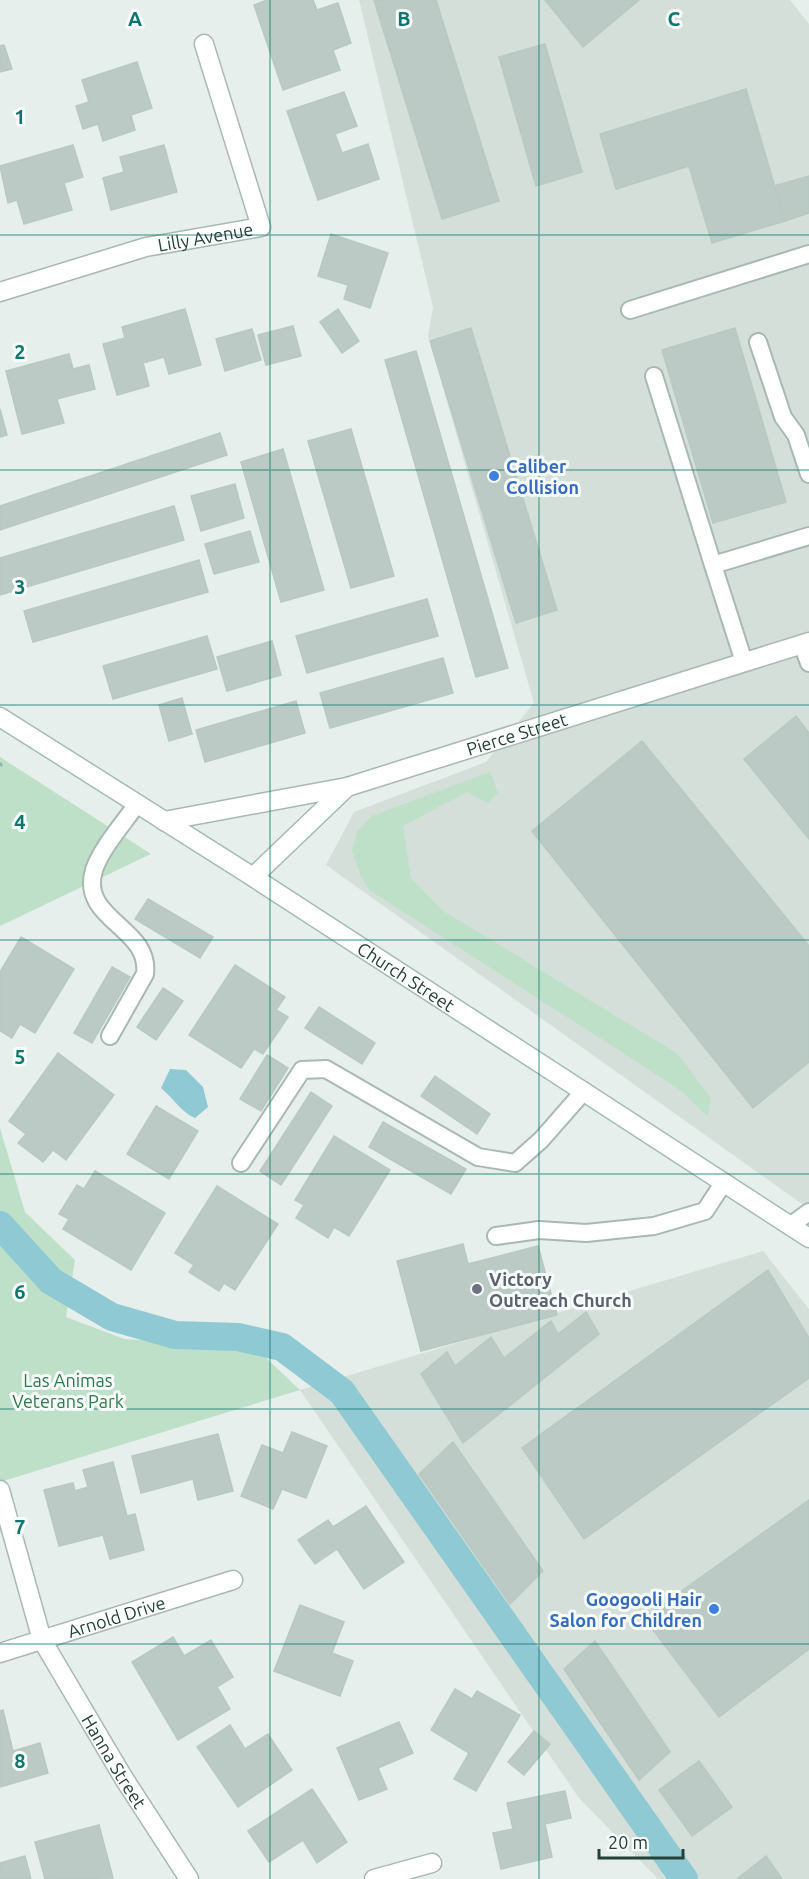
<svg xmlns="http://www.w3.org/2000/svg" width="809" height="1879" viewBox="0 0 809 1879" font-family="Ubuntu,sans-serif">
<rect width="100%" height="100%" fill="#e6efeb"/>
<g fill="#d4dfda">
<polygon points="359,0 790,0 809,24 809,1209 326,865 354,812 486,762 534,703 428,336 433,307"/>
<polygon points="763,1251 809,1309 809,1879 658,1879 579,1798 300,1390"/>
</g>
<g fill="#bfe0c8">
<polygon points="0,757 151,854 0,926"/>
<polygon points="490,772 498,793 487,803 467,792 403,826 411,878 442,910 678,1054 711,1098 708,1116 679,1089 369,890 360,874 352,851 357,832 372,816"/>
<polygon points="0,1128 25,1212 75,1260 66,1317 124,1339 231,1346 265,1357 300,1390 0,1482"/>
</g>
<path fill="#8ec9d4" d="M170,1069L186,1070L203,1087L208,1107L195,1118C181,1112 173,1098 161,1088Z"/>
<g fill="none" stroke-linecap="round" stroke-linejoin="round">
<polyline stroke="#8ec9d4" stroke-width="28" points="0,1225 51,1281 112,1317 175,1335 238,1337 282,1347 342,1392 684,1879"/>
</g>
<g fill="#bbcac4" stroke="#b8c9c2" stroke-width="1.5">
<polygon points="267,0 313,0 317,10 338,3 351,43 333,50 340,70 283,90 254,5"/>
<polygon points="374,0 436,0 499,201 442,219"/>
<polygon points="545,0 639,0 583,47"/>
<polygon points="545,44 582,172 536,186 499,57"/>
<polygon points="4,45 12,69 0,72 0,46"/>
<polygon points="137,62 152,108 131,115 135,130 103,141 98,124 83,129 76,106 89,102 82,80"/>
<polygon points="746,89 785,221 712,243 689,166 616,189 600,134"/>
<polygon points="344,92 357,126 335,134 342,153 368,144 379,179 318,200 287,111"/>
<polygon points="73,145 83,177 64,183 72,210 24,224 17,200 8,203 0,166"/>
<polygon points="164,145 177,192 111,210 103,178 124,172 120,157"/>
<polygon points="809,176 809,213 785,221 774,186"/>
<polygon points="331,234 388,253 370,308 344,299 348,285 318,276"/>
<polygon points="185,309 201,365 169,374 164,357 143,363 149,386 117,395 103,344 125,338 122,327"/>
<polygon points="338,309 359,341 342,353 320,322"/>
<polygon points="293,326 301,356 266,365 258,335"/>
<polygon points="471,328 557,610 516,623 430,341"/>
<polygon points="735,328 786,502 713,523 662,350"/>
<polygon points="252,329 261,360 225,371 216,339"/>
<polygon points="416,351 508,668 476,677 385,360"/>
<polygon points="69,354 73,369 89,365 95,389 57,399 64,423 22,434 6,371"/>
<polygon points="0,409 7,435 0,437"/>
<polygon points="351,429 394,576 351,588 308,441"/>
<polygon points="220,433 227,455 0,530 0,506"/>
<polygon points="283,449 324,590 281,602 241,462"/>
<polygon points="235,484 244,518 201,531 191,496"/>
<polygon points="174,506 184,540 0,595 0,558"/>
<polygon points="250,531 259,562 214,574 205,544"/>
<polygon points="199,560 208,592 33,642 24,611"/>
<polygon points="427,599 438,636 307,673 296,636"/>
<polygon points="207,636 217,669 113,699 103,666"/>
<polygon points="272,641 281,675 227,691 217,657"/>
<polygon points="443,658 453,693 330,728 320,693"/>
<polygon points="182,698 192,734 169,741 159,705"/>
<polygon points="296,701 305,733 205,762 196,730"/>
<polygon points="796,716 809,733 809,839 744,759"/>
<polygon points="642,741 809,946 809,1062 753,1108 532,831"/>
<polygon points="148,899 213,937 200,958 135,919"/>
<polygon points="21,937 74,969 35,1033 20,1024 12,1038 0,1031 0,972"/>
<polygon points="235,965 285,997 276,1010 288,1017 263,1054 254,1049 241,1068 189,1035"/>
<polygon points="112,967 130,977 92,1043 74,1033"/>
<polygon points="163,988 183,1001 156,1040 137,1027"/>
<polygon points="319,1007 375,1043 362,1064 305,1028"/>
<polygon points="58,1053 114,1095 66,1160 53,1150 43,1162 18,1143 26,1134 9,1121"/>
<polygon points="267,1055 288,1068 261,1111 240,1099"/>
<polygon points="435,1076 490,1114 477,1134 421,1096"/>
<polygon points="311,1092 332,1106 281,1185 260,1171"/>
<polygon points="156,1106 198,1131 169,1179 127,1154"/>
<polygon points="383,1122 466,1169 451,1194 369,1147"/>
<polygon points="334,1136 390,1170 349,1236 334,1227 328,1238 296,1218 304,1205 295,1200"/>
<polygon points="95,1171 165,1213 131,1270 63,1229 69,1219 59,1214 77,1185 84,1189"/>
<polygon points="217,1186 278,1224 235,1290 224,1283 219,1291 189,1272 194,1265 175,1253"/>
<polygon points="463,1244 468,1264 538,1246 557,1315 421,1351 397,1261"/>
<polygon points="768,1270 809,1338 809,1378 584,1539 522,1448"/>
<polygon points="586,1312 599,1334 463,1443 421,1374 447,1352 455,1366 491,1337 504,1358 551,1321 558,1334"/>
<polygon points="292,1432 327,1446 306,1498 282,1489 273,1509 241,1496 262,1445 283,1453"/>
<polygon points="218,1434 233,1491 198,1500 193,1479 141,1493 132,1456"/>
<polygon points="453,1442 543,1571 510,1604 419,1474"/>
<polygon points="113,1462 127,1516 135,1514 144,1550 110,1559 103,1535 59,1546 44,1490 73,1483 75,1491 88,1487 83,1470"/>
<polygon points="809,1500 809,1649 719,1717 644,1618"/>
<polygon points="366,1506 404,1562 364,1589 337,1549 315,1564 298,1540 328,1520 333,1527"/>
<polygon points="300,1605 344,1622 332,1653 353,1661 340,1696 274,1671"/>
<polygon points="173,1637 184,1656 211,1640 233,1677 217,1687 230,1709 178,1740 132,1662"/>
<polygon points="595,1641 670,1752 639,1780 564,1669"/>
<polygon points="455,1689 472,1699 477,1691 520,1715 476,1791 454,1779 469,1753 431,1730"/>
<polygon points="3,1710 13,1751 40,1743 48,1773 0,1787 0,1711"/>
<polygon points="399,1722 413,1753 378,1768 387,1789 359,1800 337,1748"/>
<polygon points="230,1725 245,1749 268,1734 292,1770 238,1807 197,1747"/>
<polygon points="534,1731 550,1744 524,1775 508,1762"/>
<polygon points="699,1761 732,1807 692,1836 659,1790"/>
<polygon points="312,1789 347,1842 317,1863 303,1840 269,1862 248,1831"/>
<polygon points="565,1791 571,1818 545,1824 552,1857 501,1869 493,1833 513,1829 507,1803"/>
<polygon points="99,1825 113,1878 45,1879 35,1842"/>
<polygon points="25,1856 31,1879 0,1879 0,1863"/>
<polygon points="766,1856 782,1879 737,1879"/>
</g>
<g fill="none" stroke-linecap="round" stroke-linejoin="round">
<g stroke="#a8b8b2" stroke-width="20">
<g id="lane">
<polyline points="630,310 809,254"/>
<polyline points="758,342 783,417 796,435 809,474"/>
<polyline points="654,376 713,565 809,536"/>
<polyline points="713,565 744,662"/>
<polyline points="802,644 809,663"/>
<path d="M110,1036L145,974C151,927 79,920 94,870C102,847 123,824 137,804"/>
<polyline points="241,1163 302,1070 326,1069 478,1157 515,1163 541,1140 584,1091"/>
<polyline points="790,1226 809,1212"/>
<polyline points="496,1236 539,1230 586,1233 654,1226 705,1211 724,1182"/>
</g>
</g>
<g stroke="#a8b8b2" stroke-width="21">
<g id="street">
<path id="s1" d="M0,292L146,247L261,227L204,44"/>
<polyline points="164,821 347,787"/>
<path id="s2" d="M253,877L347,787L809,642"/>
<path id="s3" d="M0,1490L42,1640L123,1777L189,1879"/>
<path id="s4" d="M0,1653L233,1580"/>
<polyline points="374,1879 432,1863"/>
</g>
</g>
<g stroke="#a4bbb3" stroke-width="21">
<g id="secondary">
<path id="s5" d="M0,717L253,877L809,1238"/>
</g>
</g>
<polyline stroke="#86b3a5" stroke-width="4" stroke-dasharray="3 4.5" stroke-linecap="butt" points="0,765 2,764"/>
<use href="#lane" stroke="#fff" stroke-width="16"/>
<use href="#street" stroke="#fff" stroke-width="18"/>
<use href="#secondary" stroke="#fff" stroke-width="18"/>
</g>
<path fill="none" stroke="#0f766e" stroke-width="1.5" stroke-opacity="0.55" d="M270,0V1879M539,0V1879M0,235H809M0,470H809M0,705H809M0,940H809M0,1174H809M0,1409H809M0,1644H809"/>
<g fill="#3f7fe0" stroke="#f7fbf9" stroke-width="2">
<circle cx="494" cy="476" r="6"/>
<circle cx="714" cy="1609" r="6"/>
</g>
<circle fill="#6b7280" stroke="#f7fbf9" stroke-width="2" cx="477" cy="1289" r="6"/>
<g text-anchor="middle" dominant-baseline="central" stroke-width="6" stroke-linejoin="round" paint-order="stroke">
<g font-size="18" fill="#24423a" stroke="#f7fbf9">
<text stroke="none"><textPath href="#s1" startOffset="213">Lilly Avenue</textPath></text>
<text stroke="none"><textPath href="#s2" startOffset="308">Pierce Street</textPath></text>
<text stroke="none"><textPath href="#s5" startOffset="482">Church Street</textPath></text>
<text stroke="none"><textPath href="#s4" startOffset="122">Arnold Drive</textPath></text>
<text stroke="none"><textPath href="#s3" startOffset="297">Hanna Street</textPath></text>
</g>
<g font-size="18" font-weight="bold" fill="#366cbe" stroke="#f7fbf9" text-anchor="start">
<text x="506" y="466">Caliber<tspan x="506" dy="21">Collision</tspan></text>
<text x="702" y="1599" text-anchor="end">Googooli Hair<tspan x="702" dy="21">Salon for Children</tspan></text>
</g>
<g font-size="18" font-weight="bold" fill="#5b616d" stroke="#f7fbf9" text-anchor="start">
<text x="489" y="1279">Victory<tspan x="489" dy="21">Outreach Church</tspan></text>
</g>
<g font-size="18" fill="#2d7a4b" stroke="#f7fbf9">
<text x="68" y="1380">Las Animas<tspan x="68" dy="21">Veterans Park</tspan></text>
</g>
</g>
<g font-size="20" text-anchor="middle" font-weight="bold" fill="#0f766e" stroke="#f7fbf9" stroke-width="6" stroke-linejoin="round" paint-order="stroke">
<text x="135" y="26">A</text>
<text x="404" y="26">B</text>
<text x="674" y="26">C</text>
<text x="20" y="124">1</text>
<text x="20" y="359">2</text>
<text x="20" y="594">3</text>
<text x="20" y="829">4</text>
<text x="20" y="1064">5</text>
<text x="20" y="1299">6</text>
<text x="20" y="1534">7</text>
<text x="20" y="1768">8</text>
</g>
<path d="M599 1849v9h84v-9" fill="none" stroke="#24423a" stroke-width="3"/>
<text x="608" y="1849" font-size="18" fill="#24423a" stroke="#f7fbf9" stroke-width="4.5" paint-order="stroke">20 m</text>
</svg>
